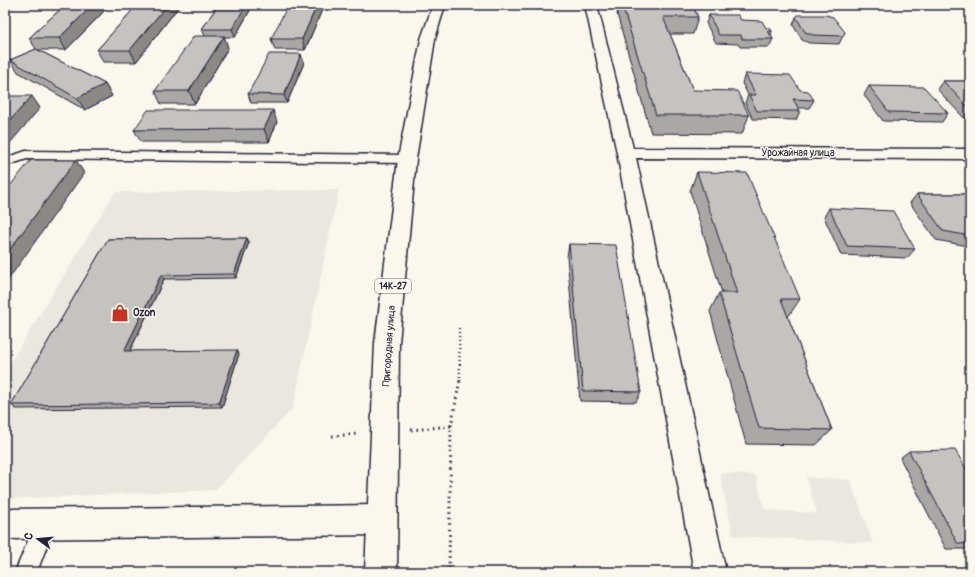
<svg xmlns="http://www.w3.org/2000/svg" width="975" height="577" viewBox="0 0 975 577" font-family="Pangolin,sans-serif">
<rect width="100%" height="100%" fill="#fbf7ec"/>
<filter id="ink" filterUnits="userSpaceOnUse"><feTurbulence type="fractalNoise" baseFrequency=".025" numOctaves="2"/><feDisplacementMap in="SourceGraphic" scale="8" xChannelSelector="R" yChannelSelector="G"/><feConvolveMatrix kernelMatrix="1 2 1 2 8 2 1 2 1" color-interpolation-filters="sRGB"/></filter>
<g filter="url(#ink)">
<g fill="#ebe7df">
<polygon points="339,190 293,408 216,490 5,499 5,371 115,192"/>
<polygon points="720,473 755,475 765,510 817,513 806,477 850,480 873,543 733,536"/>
</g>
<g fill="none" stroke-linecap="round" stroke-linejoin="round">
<g stroke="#22223b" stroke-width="3">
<g id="service">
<polygon points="26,151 407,155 413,159 407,163 27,159 5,166 5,158"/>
<polygon points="45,514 52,517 55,524 37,572 15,572 38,517"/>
</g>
</g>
<g stroke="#22223b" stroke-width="3">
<g id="minor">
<polygon points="585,5 597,5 633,148 970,149 970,159 636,158 726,572 694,572 617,153"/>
<polygon points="382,505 392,510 397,520 392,530 382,535 5,539 5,509"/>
</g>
</g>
<g stroke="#22223b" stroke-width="3">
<polygon id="primary" points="433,5 445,5 435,39 416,159 399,343 397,572 365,572 375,343 398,159 421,39"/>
</g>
<polyline stroke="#22223b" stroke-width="2.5" stroke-dasharray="1 3" stroke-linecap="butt" points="459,328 460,381"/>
<g stroke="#22223b" stroke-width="3" stroke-dasharray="1.5 4" stroke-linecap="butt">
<polyline points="451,426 460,380"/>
<polyline points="411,430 451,426 449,572"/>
<polyline points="332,436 358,434"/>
</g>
<use href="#service" fill="#fbf7ec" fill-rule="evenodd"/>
<use href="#minor" fill="#fbf7ec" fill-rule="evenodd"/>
<use href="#primary" fill="#fbf7ec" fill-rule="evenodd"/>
</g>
<g fill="#aaa7a5" stroke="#22223b">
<polygon points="65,5 110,5 66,50 38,50 105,84 112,96 85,110 18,72 10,60 36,49 29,38"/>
<polygon points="137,5 180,5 136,62 103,62 97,50"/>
<polygon points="218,5 253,5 235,37 224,37 228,48 195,104 161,104 155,91 205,36 202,29"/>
<polygon points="324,5 305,50 275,50 271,39"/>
<polygon points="619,5 692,5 698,17 693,34 670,34 693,90 749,115 742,134 651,133 617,14"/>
<polygon points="709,15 741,20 772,31 771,36 773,39 769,47 740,47 738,44 716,43 706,23"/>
<polygon points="796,17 845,32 839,44 809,43 802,40 793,25"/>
<polygon points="304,63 287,103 251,103 248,94"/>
<polygon points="745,74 814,100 809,108 798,108 800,111 796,120 753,119 745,103 748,95 742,83"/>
<polygon points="943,81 970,81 970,119 964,118 937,89"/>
<polygon points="869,86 948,113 942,122 883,121 864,95"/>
<polygon points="277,122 269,142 141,142 134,130"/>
<polygon points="697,172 800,299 788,317 832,430 816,445 746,444 710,311 719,293 722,293 690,191"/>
<polygon points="917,194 970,194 970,247 968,246 936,240 910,203"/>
<polygon points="829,208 915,249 907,258 841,255 824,217"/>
<polygon points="247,238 249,242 236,278 164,279 130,351 239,354 222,407 16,409 11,405 108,239"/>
<polygon points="569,244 641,392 636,402 580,401 567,257"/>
<polygon points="909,451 970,475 970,549 946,549 900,458"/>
</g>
<g fill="#8b8886" stroke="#22223b">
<polygon points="93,5 110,5 66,50 59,38"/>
<polygon points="167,5 180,5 136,62 130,50"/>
<polygon points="246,5 253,5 235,37 232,29"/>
<polygon points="317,5 324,5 305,50 302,39"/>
<polygon points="224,36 228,48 195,104 189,91"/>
<polygon points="301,54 304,63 287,103 284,95"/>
<polygon points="105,84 112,96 85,110 77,98"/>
<polygon points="32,96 40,108 5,149 5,126"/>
<polygon points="273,110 277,122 269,142 264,129"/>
<polygon points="76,160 84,173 5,284 5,256"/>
<polygon points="247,238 249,242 236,278 234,274"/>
<polygon points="161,275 164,279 128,355 124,351"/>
<polygon points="237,350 239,354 222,407 219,403"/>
</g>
<g fill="#c6c2c0" stroke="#22223b">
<polygon points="65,5 93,5 59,38 29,38"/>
<polygon points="137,5 167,5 130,50 97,50"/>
<polygon points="218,5 246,5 232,29 202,29"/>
<polygon points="288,5 317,5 302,39 271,39"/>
<polygon points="622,5 692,5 698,17 663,17 693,90 737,91 749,115 656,115"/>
<polygon points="709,15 738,15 741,20 762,21 766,28 770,28 772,31 768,31 773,39 742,39 741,35 719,35"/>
<polygon points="798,15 826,15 833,17 845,32 843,36 813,35 805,32 796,17"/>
<polygon points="194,36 224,36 189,91 155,91"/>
<polygon points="36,49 105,84 77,98 10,60"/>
<polygon points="269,54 301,54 284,95 248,94"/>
<polygon points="745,74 790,75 800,90 808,91 814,100 793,99 800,111 757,111 749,95 756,95"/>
<polygon points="943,81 970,81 970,109"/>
<polygon points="869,86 924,87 948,113 889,112"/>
<polygon points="5,96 32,96 5,126"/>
<polygon points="148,110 273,110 264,129 134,130"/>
<polygon points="31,160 76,160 5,256 5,192"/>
<polygon points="697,172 747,173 800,299 781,299 832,430 759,428 719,293 737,293"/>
<polygon points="917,194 970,194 970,236 943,231"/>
<polygon points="829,208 893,211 915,249 847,246"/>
<polygon points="247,238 234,274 161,275 124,351 237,350 219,403 11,405 108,239"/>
<polygon points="569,244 616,245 641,392 583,391"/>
<polygon points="955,450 970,475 970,543 958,544 909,451"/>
</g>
</g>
<defs>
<g id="shop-bare" transform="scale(1.38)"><path d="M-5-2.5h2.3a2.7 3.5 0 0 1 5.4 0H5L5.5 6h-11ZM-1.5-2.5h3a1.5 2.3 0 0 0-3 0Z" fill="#c8321e" stroke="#fbf7ec" stroke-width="2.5" paint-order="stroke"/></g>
</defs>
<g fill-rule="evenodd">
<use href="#shop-bare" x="120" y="313"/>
</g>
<g text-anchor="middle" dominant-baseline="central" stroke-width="3" stroke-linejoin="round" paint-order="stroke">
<rect fill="#fbf7ec" stroke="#636270" stroke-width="1" x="375" y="279" width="36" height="14" rx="3"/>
<g font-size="9" font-weight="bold" fill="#22223b">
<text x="393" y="286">14К-27</text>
</g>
<g font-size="10" fill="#22223b" stroke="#fbf7ec">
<text x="798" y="153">Урожайная улица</text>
<text transform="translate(389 346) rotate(-86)">Пригородная улица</text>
</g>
<g font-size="10" font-weight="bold" fill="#22223b" stroke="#fbf7ec" text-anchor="start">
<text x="133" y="313">Ozon</text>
</g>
</g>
<rect width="975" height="577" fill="none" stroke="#fbf7ec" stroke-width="20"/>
<rect x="10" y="10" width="955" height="557" fill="none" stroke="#22223b" stroke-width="1.5" filter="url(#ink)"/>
<g transform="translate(38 539) rotate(286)" stroke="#fbf7ec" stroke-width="3" paint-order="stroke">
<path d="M0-3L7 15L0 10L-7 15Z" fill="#22223b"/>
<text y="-6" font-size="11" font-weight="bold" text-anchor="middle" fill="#22223b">С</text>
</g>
</svg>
